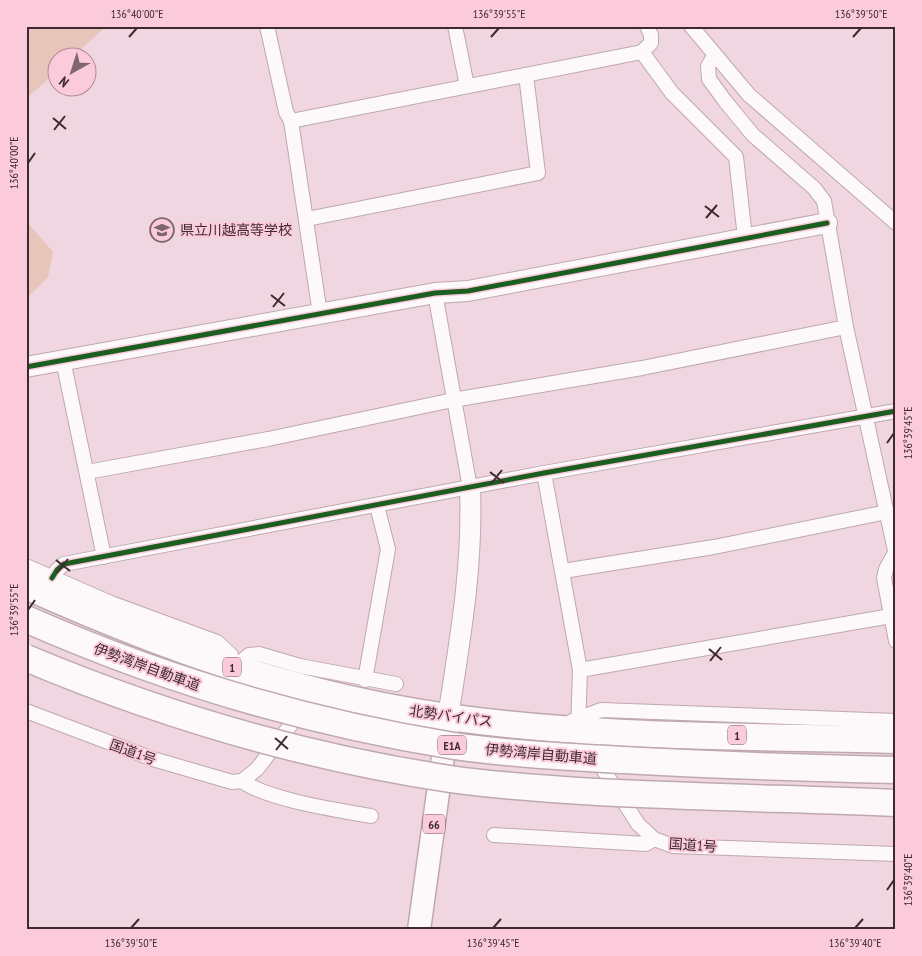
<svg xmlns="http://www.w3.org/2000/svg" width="922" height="956" viewBox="0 0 922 956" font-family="'PT Sans Narrow','Noto Sans JP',sans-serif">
<rect width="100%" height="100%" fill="#f0d6e0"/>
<g fill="#e7c5ba">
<polygon points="26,26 106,26 73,57 58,58 57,71 26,99"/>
<polygon points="26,221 53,252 48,277 26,299"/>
</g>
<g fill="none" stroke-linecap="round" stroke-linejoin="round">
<g stroke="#bea8b1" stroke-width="16">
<g id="street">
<polyline points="267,26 286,112 291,121 320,314"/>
<polyline points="455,26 467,86"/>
<polyline points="691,26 749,95 896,223"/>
<polyline points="642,52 672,93 736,157 745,238"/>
<polyline points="714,56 708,66 709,79 725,101 753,135 814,188 824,201 846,327 896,555"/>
<polyline points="291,121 642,52 651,43 651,35 647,26"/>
<polyline points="307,219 538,173 526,75"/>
<polyline points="435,293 470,488"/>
<polyline points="63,360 104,557"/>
<polyline points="87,472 268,439 453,400 642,368 846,327"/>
<polyline points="544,473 580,670 578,730 638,824 654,839 673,846 896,854"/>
<polyline points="895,553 886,569 884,578 896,641"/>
<polyline points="26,566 111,603 217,642 231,655 234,668"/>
<polyline points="563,571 714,547 887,512"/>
<polyline points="52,578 57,570 64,564 544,473 896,411"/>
<polyline points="234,668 249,655 259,654 300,666 396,684"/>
<polyline points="580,670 891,616"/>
<polyline points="365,680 388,549 377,506"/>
<polyline points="26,711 153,759 232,782 242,781 257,769 302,710"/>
<polyline points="572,721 601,710 896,721"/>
<path d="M242,781C268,800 338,810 371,816"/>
<polyline points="494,835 646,844 654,839"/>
</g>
</g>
<g stroke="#bea8b1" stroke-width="22">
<g id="secondary">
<polyline points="26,367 435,293 468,291 827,223"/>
<path d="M448,717C460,639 473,568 470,488"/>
</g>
</g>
<g stroke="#bea8b1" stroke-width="25">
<polyline id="primary" points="419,930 447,728"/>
</g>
<g stroke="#bea8b1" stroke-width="29">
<path id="highway" d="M26,586C164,648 298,696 448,717C596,738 747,736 896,740"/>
</g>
<use href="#street" stroke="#fdf9fa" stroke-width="14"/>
<use href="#secondary" stroke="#fdf9fa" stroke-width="20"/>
<use href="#primary" stroke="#fdf9fa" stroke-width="22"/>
<use href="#highway" stroke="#fdf9fa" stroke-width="26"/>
<g stroke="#bea8b1" stroke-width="29" stroke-linecap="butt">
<g id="highway-bridge">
<path d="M26,619C164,680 306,722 454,746C510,754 567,757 623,760C714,765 805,768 896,770"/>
<path d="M26,658C162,715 304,757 450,779C498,786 548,789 597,792C696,797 796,799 896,803"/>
</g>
</g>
<use href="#highway-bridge" stroke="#fdf9fa" stroke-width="26"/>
<g stroke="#fbcbdc" stroke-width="8">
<g id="cycleway">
<polyline points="26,367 435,293 468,291 827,223"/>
<polyline points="52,578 57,570 64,564 544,473 896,411"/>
</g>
</g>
<use href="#cycleway" stroke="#1b5e20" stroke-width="5"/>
</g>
<path fill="none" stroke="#3f2931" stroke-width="2" d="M129,37L137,28M491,37L499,28M853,37L861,28M53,118L66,129M54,130L65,116M28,163L35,153M705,206L719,217M706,218L717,205M271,295L285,306M273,307L284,293M887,443L894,433M490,472L504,483M491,484L502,470M56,560L70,571M57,573L68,559M28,610L35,600M709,649L722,660M710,661L721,647M275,738L288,749M276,750L287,736M887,890L894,880M131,928L139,919M493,928L501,919M855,928L863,919"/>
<defs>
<g id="school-ring" transform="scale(1.25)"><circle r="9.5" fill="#fbcbdc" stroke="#7d666e" stroke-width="1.5"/><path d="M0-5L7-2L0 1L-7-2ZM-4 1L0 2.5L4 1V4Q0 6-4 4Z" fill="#7d666e"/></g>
</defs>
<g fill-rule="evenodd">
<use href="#school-ring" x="162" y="230"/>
</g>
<g text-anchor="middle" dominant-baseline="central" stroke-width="4" stroke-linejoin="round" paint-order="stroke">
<g fill="#fbcbdc" stroke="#775a64" stroke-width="1">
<rect x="223" y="657.5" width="18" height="19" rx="4"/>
<rect x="728" y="725.5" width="18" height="19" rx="4"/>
<rect x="438" y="735.5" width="28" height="19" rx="4"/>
<rect x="423" y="814.5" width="22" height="19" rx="4"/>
</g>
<g font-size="12" font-weight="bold" fill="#3f2931">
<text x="232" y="667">1</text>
<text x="737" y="735">1</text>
<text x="452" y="745">E1A</text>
<text x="434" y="824">66</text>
</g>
<g font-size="14" fill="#3f2931" stroke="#fbcbdc" text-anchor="start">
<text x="180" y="230">県立川越高等学校</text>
</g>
<g font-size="14" fill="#3f2931" stroke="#fbcbdc">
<text transform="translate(147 667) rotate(20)">伊勢湾岸自動車道</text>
<text transform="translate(451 716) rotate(8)">北勢バイパス</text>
<text transform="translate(133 752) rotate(20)">国道1号</text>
<text transform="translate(541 754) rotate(5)">伊勢湾岸自動車道</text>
<text transform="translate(693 845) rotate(4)">国道1号</text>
</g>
</g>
<rect width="922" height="956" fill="none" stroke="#fbcbdc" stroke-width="55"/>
<g transform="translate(72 72) rotate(219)"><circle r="24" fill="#fbcbdc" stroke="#b08a98"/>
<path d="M0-4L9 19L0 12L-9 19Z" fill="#7d666e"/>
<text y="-8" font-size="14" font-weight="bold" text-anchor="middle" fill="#3f2931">N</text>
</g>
<rect x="28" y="28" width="866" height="900" fill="none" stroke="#3f2931" stroke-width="2"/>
<g font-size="12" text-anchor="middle" fill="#3f2931">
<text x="137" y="18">136°40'00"E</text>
<text x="499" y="18">136°39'55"E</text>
<text x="861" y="18">136°39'50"E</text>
<text transform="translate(14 163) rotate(-90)" y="4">136°40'00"E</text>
<text transform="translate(908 433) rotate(-90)" y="4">136°39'45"E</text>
<text transform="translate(14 610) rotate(-90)" y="4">136°39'55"E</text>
<text transform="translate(908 880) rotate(-90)" y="4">136°39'40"E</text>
<text x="131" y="947">136°39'50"E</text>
<text x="493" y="947">136°39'45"E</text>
<text x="855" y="947">136°39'40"E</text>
</g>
</svg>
